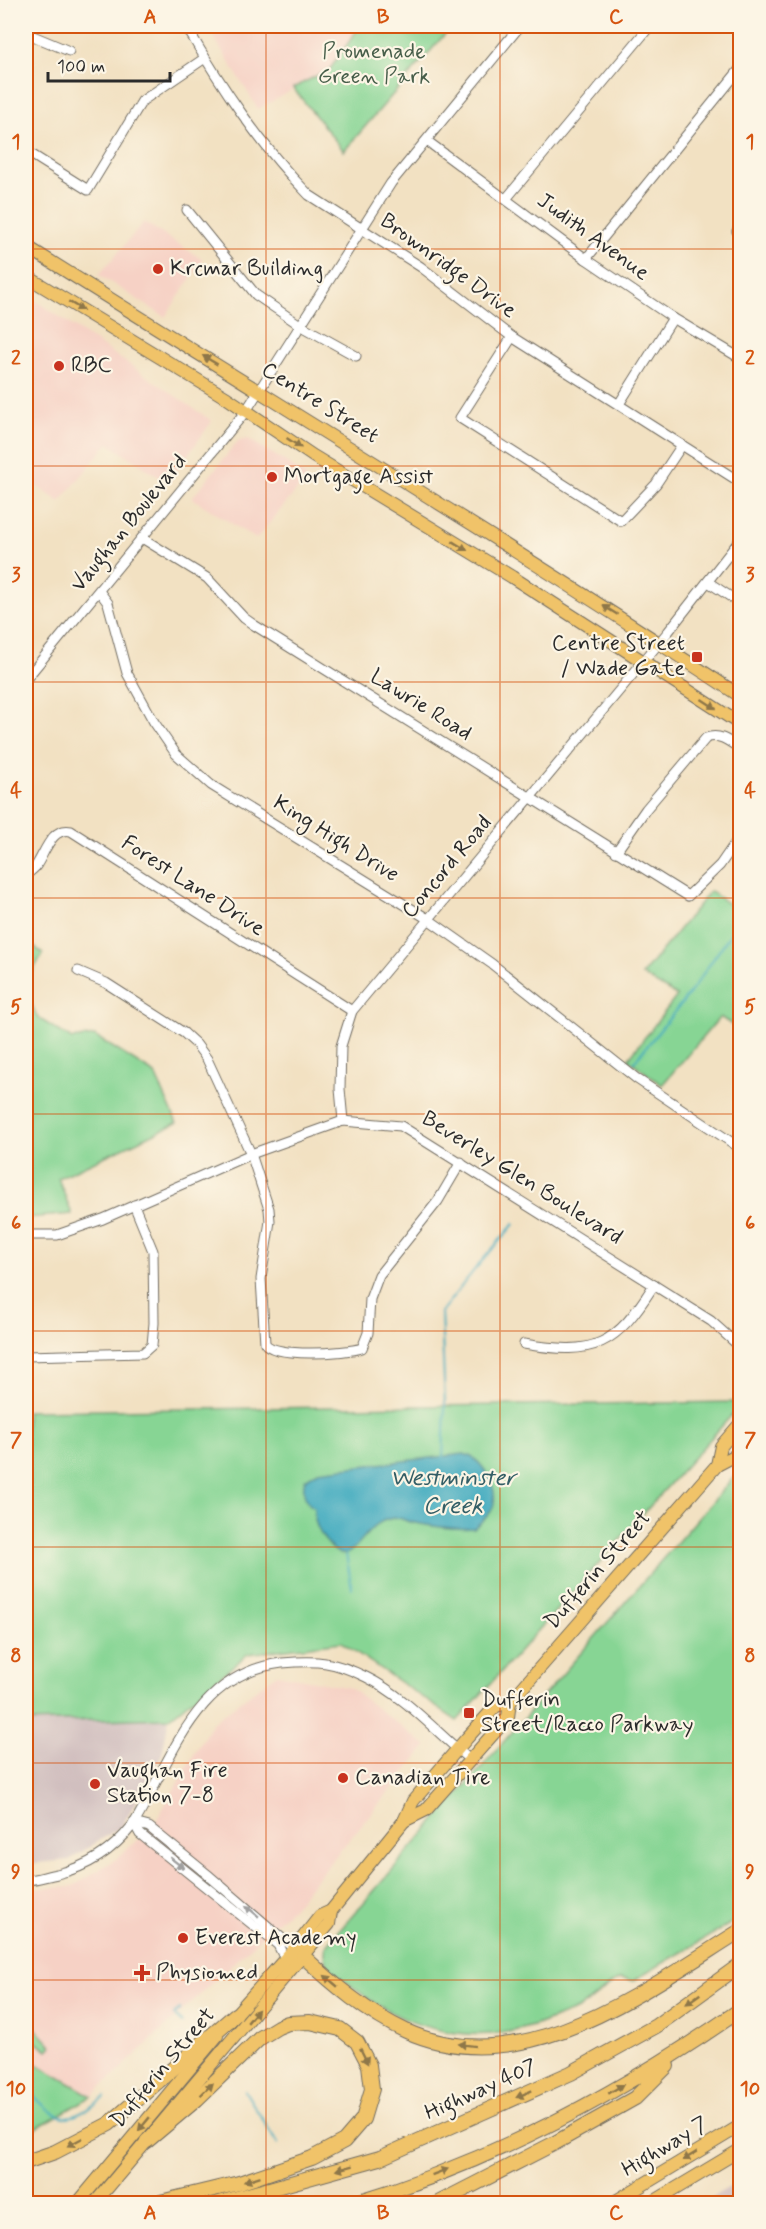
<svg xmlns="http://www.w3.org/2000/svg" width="766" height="2229" viewBox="0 0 766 2229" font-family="Mynerve,sans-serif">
<rect width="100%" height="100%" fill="#fcf5e5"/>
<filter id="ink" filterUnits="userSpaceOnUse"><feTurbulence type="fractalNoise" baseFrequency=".0167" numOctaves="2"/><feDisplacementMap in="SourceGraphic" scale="12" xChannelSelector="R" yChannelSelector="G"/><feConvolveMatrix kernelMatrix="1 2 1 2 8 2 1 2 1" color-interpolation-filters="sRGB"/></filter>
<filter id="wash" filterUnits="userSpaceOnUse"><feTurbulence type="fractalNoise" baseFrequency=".008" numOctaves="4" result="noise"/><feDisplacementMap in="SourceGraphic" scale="24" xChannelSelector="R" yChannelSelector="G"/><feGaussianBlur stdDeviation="1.35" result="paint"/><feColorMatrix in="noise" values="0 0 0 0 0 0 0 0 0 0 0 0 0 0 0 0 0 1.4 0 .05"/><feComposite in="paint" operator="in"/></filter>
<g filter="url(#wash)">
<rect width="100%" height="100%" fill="#f2e1c2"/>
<g fill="#f6d1c5">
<polygon points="207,26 360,26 330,69 258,109"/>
<polygon points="144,222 203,260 165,317 99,275"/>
<polygon points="26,294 212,421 168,483 108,443 60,502 26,479"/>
<polygon points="248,439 286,462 307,478 256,539 192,498 239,440"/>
<polygon points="277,1674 350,1688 427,1746 294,1906 92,2096 26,2058 26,1889 72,1887 116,1859 153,1826 212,1723"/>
</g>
<g fill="#d1bfbf">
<polygon points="169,1718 162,1754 122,1826 69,1860 26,1864 26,1722"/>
<polygon points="740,2181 740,2203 702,2203"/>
</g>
<g fill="#87d594" stroke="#598060" stroke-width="1.5">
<polygon points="360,26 452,26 344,151 293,88 330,69"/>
<polygon points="710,891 740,912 740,1030 720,1017 662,1085 628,1059 677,996 642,975"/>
<polygon points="26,942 43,953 26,983"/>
<polygon points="26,994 38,1018 72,1039 95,1036 155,1074 177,1123 58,1178 72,1214 26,1218"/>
<polygon points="740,1402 740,1406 457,1721 341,1642 248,1654 169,1718 26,1722 26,1411"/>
<path d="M740,1470V1918L633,1981L621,1978C606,1986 595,1998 581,2007C573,2012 563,2014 555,2018C485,2048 414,2036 354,1988C341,1977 320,1967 326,1946Z"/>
<polygon points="26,2018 52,2046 48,2050 26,2037"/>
<polygon points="26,2058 92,2096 26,2134"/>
</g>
<path fill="#40aabf" stroke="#366a75" stroke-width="1.5" d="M464,1454C483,1459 499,1488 493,1507C490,1516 481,1522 474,1528C453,1530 430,1526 410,1522C406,1521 401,1518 397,1518C361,1517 355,1576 329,1545C319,1533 314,1524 314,1508C304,1502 302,1490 305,1479L318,1471Z"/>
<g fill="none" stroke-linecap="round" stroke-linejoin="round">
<g stroke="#40aabf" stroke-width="2">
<polyline points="634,1062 690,993 740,920"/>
<polyline points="443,1459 445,1404 441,1312 475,1269 514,1224"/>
<polyline points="346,1554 352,1588"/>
<polyline points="180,2009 174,2015 182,2023"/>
<path d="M26,2088C59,2122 65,2127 105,2097"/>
<polyline points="245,2091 278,2145"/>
</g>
</g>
</g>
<g filter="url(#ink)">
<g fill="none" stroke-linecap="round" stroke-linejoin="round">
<g stroke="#716b60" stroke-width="11">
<g id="minor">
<path d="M186,26C221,86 260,145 309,195L421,267L512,337L740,482"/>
<polyline points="26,33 69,51"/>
<polyline points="427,141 586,259 673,318 740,358"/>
<polyline points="26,151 88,190 142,101 205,58"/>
<polyline points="506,199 650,26"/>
<polyline points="187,210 256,295 300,325 356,356"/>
<polyline points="740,226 737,231 740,234"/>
<polyline points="586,259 740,69"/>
<polyline points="512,337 460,418 621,521 656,484 682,445"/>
<polyline points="619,404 673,318"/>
<polyline points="142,538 207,578 244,618 254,625 688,896 720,865 740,836"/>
<polyline points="708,582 740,603"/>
<polyline points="99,591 108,603 127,673 154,722 176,754 211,785 428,919 492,964 637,1079 740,1148"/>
<polyline points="26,679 246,411 391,183 520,26"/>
<path d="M616,852L646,809L706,738C720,733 729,741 740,749"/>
<path d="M26,875C29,872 34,869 36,866C45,853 51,827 71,831L352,1011"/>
<path d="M78,971L106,983L184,1033L196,1044L207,1059L251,1154L269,1209L270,1221L261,1279L265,1343C273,1358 346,1353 362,1348L368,1333L370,1299L379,1275L438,1201L461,1162"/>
<polyline points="343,1121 340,1089 341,1046 352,1011 668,632 740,540"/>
<polyline points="26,1235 57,1235 103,1219 251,1154 343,1121 401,1126 711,1321 740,1347"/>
<path d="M524,1344C596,1356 615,1346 654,1285"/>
<polyline points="26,1356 143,1353 152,1345 154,1323 153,1251 134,1205"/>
<polyline points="134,1823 149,1827 207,1874 299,1953"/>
<polyline points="134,1823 140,1834 278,1945 285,1959"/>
<path d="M26,1880C36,1880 46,1876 57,1874C87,1867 113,1850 132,1826C141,1814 147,1799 154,1786C183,1730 211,1671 282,1663C318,1660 333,1661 366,1677C405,1696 436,1732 469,1759"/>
</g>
</g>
<g stroke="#716b60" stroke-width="14">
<g id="major">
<path d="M26,246C264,396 505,541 740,696"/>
<polyline points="26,276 227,398 313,456 512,577 740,724"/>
<polyline points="717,1465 721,1446 740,1424"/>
<polyline points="404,1821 426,1810 508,1717 510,1702 717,1465 740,1453"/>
<polyline points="230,2021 294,1949 320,1916 331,1911 404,1821 413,1801 467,1738 496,1706 510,1702"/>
<polyline points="77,2204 217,2036"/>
<polyline points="94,2204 329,1924 331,1911"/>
<polyline points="611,2204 740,2126"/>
<polyline points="650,2204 740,2150"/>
</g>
</g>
<g stroke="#716b60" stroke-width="16">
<g id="highway">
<path d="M303,1956C334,1985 367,2013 406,2031C523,2084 645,1990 740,1931"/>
<polyline points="147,2141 197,2099 260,2038 278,2027 288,2023 310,2022 340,2029 357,2042 369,2065 372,2089 363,2119 344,2141 312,2158 239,2183 152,2204"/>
<polyline points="26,2162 55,2152 109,2124 235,2015"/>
<polyline points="216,2204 380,2158 571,2073 656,2026 740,1965"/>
<path d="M351,2204C492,2162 620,2094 740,2010"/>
<polyline points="436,2204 555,2143 635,2098 667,2066"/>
</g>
</g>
<use href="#minor" stroke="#fff" stroke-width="9"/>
<use href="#major" stroke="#f0c369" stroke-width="12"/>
<use href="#highway" stroke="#f0c369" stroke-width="14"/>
</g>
<defs><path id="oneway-solid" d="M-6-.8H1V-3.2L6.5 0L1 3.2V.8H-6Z" transform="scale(1.5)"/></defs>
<g fill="#8e774a">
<use href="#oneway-solid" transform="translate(76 306) rotate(31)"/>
<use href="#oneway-solid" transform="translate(210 360) rotate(-149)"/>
<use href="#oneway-solid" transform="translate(294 443) rotate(34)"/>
<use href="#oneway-solid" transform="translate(460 546) rotate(31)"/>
<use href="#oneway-solid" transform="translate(610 610) rotate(-148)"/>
<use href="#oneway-solid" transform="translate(709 704) rotate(33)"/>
<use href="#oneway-solid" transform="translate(331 1981) rotate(-140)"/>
<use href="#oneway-solid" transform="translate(693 1999) rotate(144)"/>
<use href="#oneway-solid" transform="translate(253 2016) rotate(-50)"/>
<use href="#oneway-solid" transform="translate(467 2045) rotate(-173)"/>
<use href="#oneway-solid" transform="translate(364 2056) rotate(64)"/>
<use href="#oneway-solid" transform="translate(207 2089) rotate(-44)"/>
<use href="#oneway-solid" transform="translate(616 2089) rotate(-31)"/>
<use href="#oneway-solid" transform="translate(524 2094) rotate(156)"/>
<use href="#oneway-solid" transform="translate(144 2124) rotate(130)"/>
<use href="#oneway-solid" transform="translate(75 2142) rotate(152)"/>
<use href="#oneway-solid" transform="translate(690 2156) rotate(149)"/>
<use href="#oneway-solid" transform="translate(344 2168) rotate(165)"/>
<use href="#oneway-solid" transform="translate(440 2172) rotate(-21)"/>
<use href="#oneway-solid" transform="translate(252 2179) rotate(161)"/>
</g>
<g fill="#a0a0a0">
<use href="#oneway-solid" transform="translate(177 1863) rotate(38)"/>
<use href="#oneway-solid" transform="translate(252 1911) rotate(-140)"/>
</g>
</g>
<path fill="none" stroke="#d5540f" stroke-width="1.5" stroke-opacity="0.55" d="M266,26V2204M500,26V2204M26,249H740M26,466H740M26,682H740M26,898H740M26,1114H740M26,1331H740M26,1547H740M26,1763H740M26,1980H740"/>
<g fill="#c8321e" stroke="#fcf5e5" stroke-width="2">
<circle cx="158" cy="269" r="6"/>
<circle cx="59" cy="366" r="6"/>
<circle cx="272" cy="477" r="6"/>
<rect x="691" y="651" width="12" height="12" rx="3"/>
<rect x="463" y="1707" width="12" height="12" rx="3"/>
<circle cx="343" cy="1778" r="6"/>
<circle cx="95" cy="1784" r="6"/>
<circle cx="183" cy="1938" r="6"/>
<path d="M139 1964h6v6h6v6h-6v6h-6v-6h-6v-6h6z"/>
</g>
<g text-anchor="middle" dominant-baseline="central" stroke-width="4.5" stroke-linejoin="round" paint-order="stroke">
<g font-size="22" fill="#475e4a" stroke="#fcf5e5">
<text x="374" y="52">Promenade<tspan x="374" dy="25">Green Park</tspan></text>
</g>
<g font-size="22" fill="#2b2b2b" stroke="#fcf5e5">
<text transform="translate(593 237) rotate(36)">Judith Avenue</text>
<text transform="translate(448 266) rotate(36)">Brownridge Drive</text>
<text transform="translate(320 403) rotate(32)">Centre Street</text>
<text transform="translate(129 523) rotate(-51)">Vaughan Boulevard</text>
<text transform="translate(421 705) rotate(32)">Lawrie Road</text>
<text transform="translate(336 839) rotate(32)">King High Drive</text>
<text transform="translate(447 867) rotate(-50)">Concord Road</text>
<text transform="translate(193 886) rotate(33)">Forest Lane Drive</text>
<text transform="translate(522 1178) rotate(32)">Beverley Glen Boulevard</text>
<text transform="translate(598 1570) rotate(-49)">Dufferin Street</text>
<text transform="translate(163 2068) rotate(-50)">Dufferin Street</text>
<text transform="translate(481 2090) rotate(-24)">Highway 407</text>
<text transform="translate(665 2147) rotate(-31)">Highway 7</text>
</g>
<g font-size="22" fill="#2b2b2b" stroke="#fcf5e5" text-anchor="start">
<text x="170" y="269">Krcmar Building</text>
<text x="71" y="366">RBC</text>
<text x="284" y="477">Mortgage Assist</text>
<text x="685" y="644" text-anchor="end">Centre Street<tspan x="685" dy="25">/ Wade Gate</tspan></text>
<text x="481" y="1700">Dufferin<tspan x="481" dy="25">Street/Racco Parkway</tspan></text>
<text x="107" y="1771">Vaughan Fire<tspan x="107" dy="25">Station 7-8</tspan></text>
<text x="355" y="1778">Canadian Tire</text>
<text x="195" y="1938">Everest Academy</text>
<text x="156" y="1973">Physiomed</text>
</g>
<g font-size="24" font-style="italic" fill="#335e66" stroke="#fcf5e5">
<text x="453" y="1478">Westminster<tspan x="453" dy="28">Creek</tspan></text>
</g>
</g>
<rect width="766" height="2229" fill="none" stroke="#fcf5e5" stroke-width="66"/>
<path d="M48 72v9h122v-9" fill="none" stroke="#2b2b2b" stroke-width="3"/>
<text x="57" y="72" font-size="18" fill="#2b2b2b" stroke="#fcf5e5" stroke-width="4.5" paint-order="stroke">100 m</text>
<rect x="33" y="33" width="700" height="2163" fill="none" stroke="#d5540f" stroke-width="2"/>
<g font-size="20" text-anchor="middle" font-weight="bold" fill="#d5540f">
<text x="150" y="23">A</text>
<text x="383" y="23">B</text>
<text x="616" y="23">C</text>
<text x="16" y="148">1</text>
<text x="750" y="148">1</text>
<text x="16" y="364">2</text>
<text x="750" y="364">2</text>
<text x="16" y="581">3</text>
<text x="750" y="581">3</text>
<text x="16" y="797">4</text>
<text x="750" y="797">4</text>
<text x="16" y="1013">5</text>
<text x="750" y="1013">5</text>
<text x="16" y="1229">6</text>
<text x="750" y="1229">6</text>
<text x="16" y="1446">7</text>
<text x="750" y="1446">7</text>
<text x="16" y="1662">8</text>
<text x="750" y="1662">8</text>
<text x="16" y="1878">9</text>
<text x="750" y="1878">9</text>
<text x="16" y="2095">10</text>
<text x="750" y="2095">10</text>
<text x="150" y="2219">A</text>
<text x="383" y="2219">B</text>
<text x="616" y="2219">C</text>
</g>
</svg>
